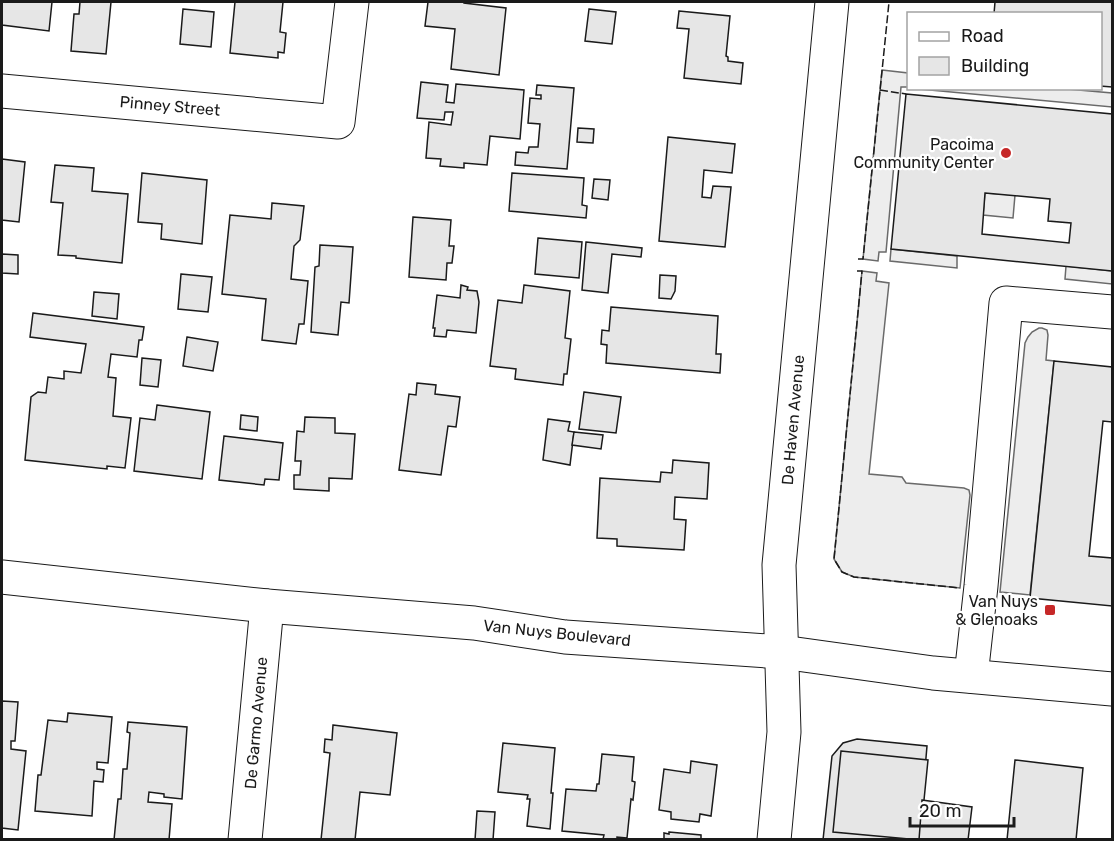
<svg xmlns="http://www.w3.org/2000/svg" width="1114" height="841" viewBox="0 0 1114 841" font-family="Rubik,sans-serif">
<rect width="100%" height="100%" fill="#fff"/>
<g fill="#ededed" stroke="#6a6a6a" stroke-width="1.5">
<polygon points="882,70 908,73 908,87 901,87 886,252 879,252 878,261 863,259"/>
<polygon points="919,89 1067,89 1112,93 1112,107"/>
<polygon points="985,193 1015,195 1013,218 983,215"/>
<polygon points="891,249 957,256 957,268 890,261"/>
<polygon points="1066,266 1112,271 1112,284 1065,279"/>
<polygon points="862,271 877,273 876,281 889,283 869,474 902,477 906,483 964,488 969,490 970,495 960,588 854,577 842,572 834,559"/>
<polygon points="1039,328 1042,328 1047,330 1048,335 1046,360 1054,361 1030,595 1000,592 1025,343 1028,337 1032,332"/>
</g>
<g fill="#e6e6e6" stroke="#1a1a1a" stroke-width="1.5" fill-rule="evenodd">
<polygon points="2,2 52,2 49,31 2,25"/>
<polygon points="80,2 111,2 106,54 71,51 74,14 79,14"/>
<polygon points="235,2 283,2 280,32 286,33 284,53 278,52 278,58 230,53"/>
<polygon points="428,2 464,2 464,3 506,8 499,75 451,69 455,29 425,26"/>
<polygon points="995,2 1112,2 1112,87 1100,86 1100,14 994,14"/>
<polygon points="183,9 214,12 211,47 180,44"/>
<polygon points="589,9 616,12 612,44 585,41"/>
<polygon points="679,11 730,16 726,56 728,57 728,61 743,63 741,84 684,78 689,29 677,28"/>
<polygon points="421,82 448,85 446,102 454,103 456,84 524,90 520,139 490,136 487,165 464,163 464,168 440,166 441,159 426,158 429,122 451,125 453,112 445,112 444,120 417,118"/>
<polygon points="537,85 574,88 567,169 515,165 516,152 528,153 529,147 538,147 540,124 528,123 530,98 541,99 541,95 536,95"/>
<path d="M906,94L1112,114V271L891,249ZM985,193L1050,199L1048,221L1071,223L1069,243L982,234Z"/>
<polygon points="578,128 594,129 593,143 577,142"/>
<polygon points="668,137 735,144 732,173 704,170 702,197 711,198 713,186 731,187 725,247 659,241"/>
<polygon points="2,159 25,162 19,222 2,220"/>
<polygon points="55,165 94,168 92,191 128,194 122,263 76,258 76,256 58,255 63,203 51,202"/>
<polygon points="142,173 207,180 202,244 161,239 162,224 138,222"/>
<polygon points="512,173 584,178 582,205 587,206 586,218 509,211"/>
<polygon points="594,179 610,180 608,200 592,198"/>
<polygon points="272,203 304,206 300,240 294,246 291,279 308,281 304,324 299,324 296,344 262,340 266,299 222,294 230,215 271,219"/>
<polygon points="413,217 451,220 449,246 454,246 452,263 447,263 446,280 409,277"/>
<polygon points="538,238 582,242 579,278 535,274"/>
<polygon points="586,242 642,248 641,257 612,254 608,293 582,290"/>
<polygon points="320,245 353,247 349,303 341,302 338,335 311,332 315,267 319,266"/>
<polygon points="2,254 18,255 18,274 2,273"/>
<polygon points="181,274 212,277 208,312 178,309"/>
<polygon points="660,275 676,276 675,291 671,299 659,298"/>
<polygon points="461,285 468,287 467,290 477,291 479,302 476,333 447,330 446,337 434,336 435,328 433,328 437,295 460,298"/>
<polygon points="524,285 570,291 565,338 571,339 567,374 564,374 563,385 515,379 516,369 490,366 498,300 522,303"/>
<polygon points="94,292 119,294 117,319 92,316"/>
<polygon points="611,307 718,316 716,354 721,354 720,373 606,363 607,345 601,344 602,330 609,331"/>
<polygon points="33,313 144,327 142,340 139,340 137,357 111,354 108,377 116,378 113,416 131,418 125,468 107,466 107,469 25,460 31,397 38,392 46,393 48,377 64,379 64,371 81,373 86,344 30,337"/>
<polygon points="187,337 218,342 213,371 183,366"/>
<polygon points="142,358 161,360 158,387 140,385"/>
<polygon points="1054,361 1112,367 1112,422 1103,421 1089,556 1112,558 1112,606 1030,598"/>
<polygon points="417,383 436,385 435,394 460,397 456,427 448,426 441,475 399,470 409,394 416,395"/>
<polygon points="584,392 621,397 616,433 579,429"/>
<polygon points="157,405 210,412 202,479 134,471 140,418 155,420"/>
<polygon points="241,415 258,417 257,431 240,429"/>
<polygon points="305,417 335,418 335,433 355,434 352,479 329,478 329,491 294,489 294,475 300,475 301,461 295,461 297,431 304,432"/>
<polygon points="548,419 570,422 568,431 574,432 570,465 543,460"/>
<polygon points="574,432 603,435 601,449 572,445"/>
<polygon points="224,436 283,443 279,480 265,479 264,485 219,480"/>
<polygon points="673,460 709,463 707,499 675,497 674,519 686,520 684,550 617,546 617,539 597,538 600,478 660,482 661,472 672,473"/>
<polygon points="2,701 18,702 15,741 11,741 11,749 26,751 18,830 2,828"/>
<polygon points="68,713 112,717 108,763 97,762 97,769 104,770 103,782 94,781 92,816 35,811 38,775 41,775 48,720 67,722"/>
<polygon points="128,722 187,727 182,799 164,797 164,794 149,792 148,802 172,804 169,840 114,840 118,799 121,799 123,769 127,769 130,733 127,732"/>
<polygon points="333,725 397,733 390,795 360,792 355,840 321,840 330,753 324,752 325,739 332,740"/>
<polygon points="857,739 927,746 919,840 823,840 832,756 843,743"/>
<polygon points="503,743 555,748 551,793 553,793 550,829 527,826 530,799 527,799 528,795 498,792"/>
<polygon points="841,751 928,760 920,840 833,832"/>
<polygon points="602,754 634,757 632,781 635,782 633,800 631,799 627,838 617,837 617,840 603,839 604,835 562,831 566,789 596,791 597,784 599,784"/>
<polygon points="1015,760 1083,768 1076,840 1007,840"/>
<polygon points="691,761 717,765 711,816 700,814 699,822 671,819 671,812 659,810 664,769 690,773"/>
<polygon points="922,800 972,807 968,840 919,840"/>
<polygon points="477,811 495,812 493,840 475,840"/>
<polygon points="669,832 701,835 701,840 664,840 664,833 669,834"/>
</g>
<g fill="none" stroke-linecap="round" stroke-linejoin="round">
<g stroke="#1a1a1a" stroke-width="35">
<g id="minor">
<polyline points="2,91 338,122 352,2"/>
<polyline points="971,676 981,586 1006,303 1112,312"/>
<polyline points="245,840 267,606"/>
<polyline points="774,840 784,732 779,565 832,2"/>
</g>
</g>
<g stroke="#1a1a1a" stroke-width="35">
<polyline id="major" points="2,577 267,606 474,623 565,637 782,652 933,673 1112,689"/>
</g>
<use href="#minor" stroke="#fff" stroke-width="33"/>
<use href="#major" stroke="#fff" stroke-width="33"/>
<g stroke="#1a1a1a" stroke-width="1.5" stroke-dasharray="8 3" stroke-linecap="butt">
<polyline points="880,90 906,94"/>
<polyline points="858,259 863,259 889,2"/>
<polyline points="857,271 862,271 834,559 842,572 854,577 960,588"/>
</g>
</g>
<g fill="#c62828" stroke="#fff" stroke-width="2">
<circle cx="1006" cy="153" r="6"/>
<rect x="1044" y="604" width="12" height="12" rx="3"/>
</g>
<g text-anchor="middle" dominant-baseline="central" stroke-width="4.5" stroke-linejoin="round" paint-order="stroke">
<g font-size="16" fill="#1a1a1a" stroke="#fff">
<text transform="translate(170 106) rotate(5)">Pinney Street</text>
<text transform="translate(793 420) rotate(-85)">De Haven Avenue</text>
<text transform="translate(557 633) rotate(6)">Van Nuys Boulevard</text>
<text transform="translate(256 723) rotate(-85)">De Garmo Avenue</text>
</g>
<g font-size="16" fill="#1a1a1a" stroke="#fff" text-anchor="end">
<text x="994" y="144">Pacoima<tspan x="994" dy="18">Community Center</tspan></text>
<text x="1038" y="601">Van Nuys<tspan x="1038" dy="18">&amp; Glenoaks</tspan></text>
</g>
</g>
<rect width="1114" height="841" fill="none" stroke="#1a1a1a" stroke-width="6"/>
<rect x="907" y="12" width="195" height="78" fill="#ffffff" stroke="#a3a3a3" stroke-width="1.5"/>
<rect x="919" y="32" width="30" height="9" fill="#ffffff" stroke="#a3a3a3" stroke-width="1.5"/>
<text x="961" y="42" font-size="18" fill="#1a1a1a">Road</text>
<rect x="919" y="57" width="30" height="18" fill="#e6e6e6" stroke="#a3a3a3" stroke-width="1.5"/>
<text x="961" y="72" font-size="18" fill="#1a1a1a">Building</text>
<path d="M910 817v9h104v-9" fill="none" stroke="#1a1a1a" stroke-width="3"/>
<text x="919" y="817" font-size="18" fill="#1a1a1a" stroke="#ffffff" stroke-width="4.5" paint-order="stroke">20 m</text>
</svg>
